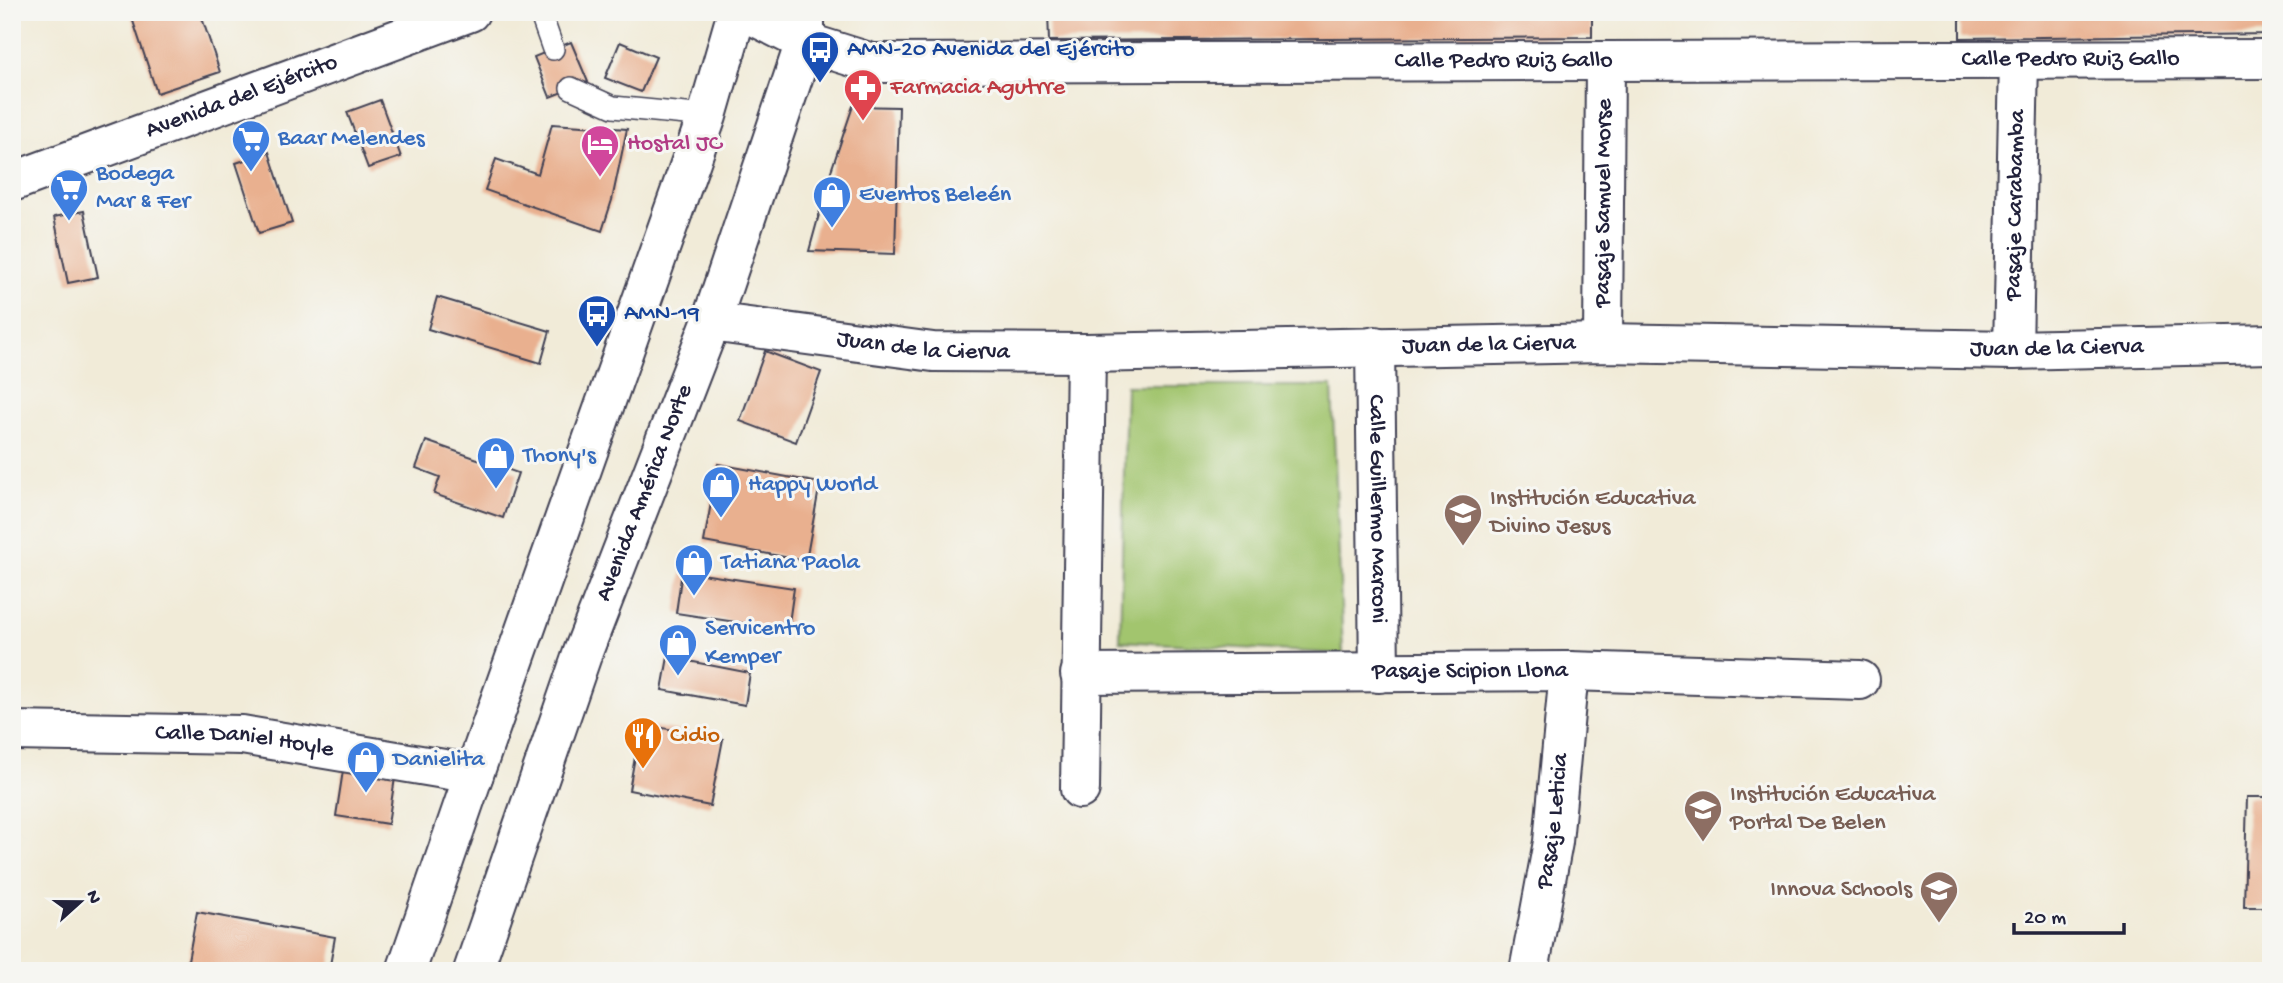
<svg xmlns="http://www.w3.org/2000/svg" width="2283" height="983" viewBox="0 0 2283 983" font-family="'Gochi Hand',sans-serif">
<rect width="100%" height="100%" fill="#f6f6f2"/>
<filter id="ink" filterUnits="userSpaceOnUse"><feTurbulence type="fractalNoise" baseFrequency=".0143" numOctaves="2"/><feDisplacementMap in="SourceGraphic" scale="14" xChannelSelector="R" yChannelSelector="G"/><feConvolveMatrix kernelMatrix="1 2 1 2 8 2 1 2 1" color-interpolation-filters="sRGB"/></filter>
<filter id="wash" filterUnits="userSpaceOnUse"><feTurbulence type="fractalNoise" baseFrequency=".00686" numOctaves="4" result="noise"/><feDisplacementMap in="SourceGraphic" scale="28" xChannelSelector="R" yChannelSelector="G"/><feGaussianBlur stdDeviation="1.57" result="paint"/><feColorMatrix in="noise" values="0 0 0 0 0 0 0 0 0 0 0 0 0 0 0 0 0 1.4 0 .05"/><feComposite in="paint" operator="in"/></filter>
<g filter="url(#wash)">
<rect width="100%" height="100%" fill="#f1ebd8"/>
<polygon fill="#a2c56e" stroke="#627454" stroke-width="2" points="1126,386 1332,386 1343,654 1120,641"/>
<g id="blocks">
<g fill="#e9b08f">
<polygon points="130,12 200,12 220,72 157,93"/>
<polygon points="1048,12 1592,12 1592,37 1049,41"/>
<polygon points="1782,12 1812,12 1812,17 1782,18"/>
<polygon points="1960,12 2271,12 2271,34 1960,38"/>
<polygon points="571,42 588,82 550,97 534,57"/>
<polygon points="620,42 656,57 641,92 605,78"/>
<polygon points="380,100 401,157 368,168 347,112"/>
<polygon points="853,106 899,107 895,254 809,251 831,171"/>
<polygon points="552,124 627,129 612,200 602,231 485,190 496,159 538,174"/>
<polygon points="269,152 292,223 259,233 236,163"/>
<polygon points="84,211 98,277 68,283 54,217"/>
<polygon points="437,297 550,331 541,363 428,329"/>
<polygon points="765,351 821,372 796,442 740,421"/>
<polygon points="426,441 518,473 503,518 434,494 440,477 416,468"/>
<polygon points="718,464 820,483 806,561 704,542"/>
<polygon points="682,571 794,588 788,630 676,613"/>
<polygon points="668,657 750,673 745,705 662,690"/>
<polygon points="641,724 723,739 710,806 629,790"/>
<polygon points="344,764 396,771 388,824 336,816"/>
<polygon points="2247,797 2271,797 2271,907 2244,907"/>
<polygon points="197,912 335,937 329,971 186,971"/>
</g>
</g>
</g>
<g filter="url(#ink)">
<use href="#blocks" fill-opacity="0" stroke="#414053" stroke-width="2"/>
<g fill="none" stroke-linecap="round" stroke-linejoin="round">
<g stroke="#414053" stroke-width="24">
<g id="lane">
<polyline points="540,12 553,49"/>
<polyline points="571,88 613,107 707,116"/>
</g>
</g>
<g stroke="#414053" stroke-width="42">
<g id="street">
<path id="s1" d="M746,12L805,42L872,63L2271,59"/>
<path id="s2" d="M12,182L470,12"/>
<path id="s3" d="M711,322L933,352L1086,353L1603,343L2013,350L2271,344"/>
<path id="s4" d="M1603,343L1605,61"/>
<path id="s5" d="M1375,346L1379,673"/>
<path id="s6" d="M2013,350L2019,60"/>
<path id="s7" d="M1080,674L1569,671L1860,680"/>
<path id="s8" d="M12,731L242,735L474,774"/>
<polyline points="1080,789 1086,353"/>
<path id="s9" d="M1529,971L1553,842L1569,671"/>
</g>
</g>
<g stroke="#414053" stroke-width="42">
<g id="primary">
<polyline points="406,971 474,774 707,116 737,12"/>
<path id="s10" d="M473,971L583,652L711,322L805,42V12"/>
</g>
</g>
<use href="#lane" stroke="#fff" stroke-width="21"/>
<use href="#street" stroke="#fff" stroke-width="38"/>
<use href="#primary" stroke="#fff" stroke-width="38"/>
</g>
</g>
<defs>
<g id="bus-pin" transform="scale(2.0125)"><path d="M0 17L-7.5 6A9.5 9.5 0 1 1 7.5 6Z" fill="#1a4fb4" stroke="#f6f6f2"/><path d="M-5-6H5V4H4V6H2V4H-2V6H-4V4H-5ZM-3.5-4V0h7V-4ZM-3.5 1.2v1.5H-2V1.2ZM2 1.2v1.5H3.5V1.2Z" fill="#fff"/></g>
<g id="pharmacy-pin" transform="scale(2.0125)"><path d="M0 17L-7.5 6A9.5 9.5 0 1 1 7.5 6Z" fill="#e0444e" stroke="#f6f6f2"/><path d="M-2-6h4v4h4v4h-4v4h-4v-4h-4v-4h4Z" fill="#fff"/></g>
<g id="supermarket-pin" transform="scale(2.0125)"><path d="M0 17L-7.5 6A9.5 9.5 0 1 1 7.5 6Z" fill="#3f7fe0" stroke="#f6f6f2"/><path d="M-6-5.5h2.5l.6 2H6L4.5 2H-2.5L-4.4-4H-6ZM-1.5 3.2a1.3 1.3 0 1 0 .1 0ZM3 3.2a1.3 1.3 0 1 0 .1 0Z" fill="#fff"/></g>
<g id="hotel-pin" transform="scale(2.0125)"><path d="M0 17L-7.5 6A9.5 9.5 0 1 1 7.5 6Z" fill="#d1479c" stroke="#f6f6f2"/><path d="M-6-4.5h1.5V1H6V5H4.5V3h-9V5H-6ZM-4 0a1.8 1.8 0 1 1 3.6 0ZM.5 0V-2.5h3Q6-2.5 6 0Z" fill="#fff"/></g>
<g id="shop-pin" transform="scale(2.0125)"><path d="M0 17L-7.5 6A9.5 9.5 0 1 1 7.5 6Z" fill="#3f7fe0" stroke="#f6f6f2"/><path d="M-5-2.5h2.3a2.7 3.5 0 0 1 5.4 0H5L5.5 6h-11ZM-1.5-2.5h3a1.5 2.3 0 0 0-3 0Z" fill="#fff"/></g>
<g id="school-pin" transform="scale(2.0125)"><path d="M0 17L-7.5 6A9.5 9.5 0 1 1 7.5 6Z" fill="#8d6e63" stroke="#f6f6f2"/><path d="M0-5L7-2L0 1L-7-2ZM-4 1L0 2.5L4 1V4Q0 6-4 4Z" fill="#fff"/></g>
<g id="restaurant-pin" transform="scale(2.0125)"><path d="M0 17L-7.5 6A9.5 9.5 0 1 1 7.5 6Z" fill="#e8710a" stroke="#f6f6f2"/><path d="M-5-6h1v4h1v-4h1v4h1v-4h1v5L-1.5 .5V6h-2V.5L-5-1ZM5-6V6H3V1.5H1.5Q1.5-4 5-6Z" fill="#fff"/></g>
</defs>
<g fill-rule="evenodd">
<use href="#bus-pin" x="820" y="50"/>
<use href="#pharmacy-pin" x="863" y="88"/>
<use href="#supermarket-pin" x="251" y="139"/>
<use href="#hotel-pin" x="600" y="144"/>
<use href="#supermarket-pin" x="69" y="188"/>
<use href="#shop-pin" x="832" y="195"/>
<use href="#bus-pin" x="597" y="314"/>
<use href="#shop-pin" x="496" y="456"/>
<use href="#shop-pin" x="721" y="485"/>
<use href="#school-pin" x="1463" y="513"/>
<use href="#shop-pin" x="694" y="563"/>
<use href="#shop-pin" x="678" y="643"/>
<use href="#restaurant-pin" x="643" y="736"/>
<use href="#shop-pin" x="366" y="760"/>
<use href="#school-pin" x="1703" y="809"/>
<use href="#school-pin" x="1939" y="890"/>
</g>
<g text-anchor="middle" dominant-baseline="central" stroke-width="6" stroke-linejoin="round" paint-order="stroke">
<g font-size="24" fill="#164399" stroke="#f6f6f2" text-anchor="start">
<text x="847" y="50">AMN-20 Avenida del Ejército</text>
<text x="624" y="314">AMN-19</text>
</g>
<g font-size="24" fill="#22223b" stroke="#f6f6f2">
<text stroke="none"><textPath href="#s1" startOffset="1335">Calle Pedro Ruiz Gallo</textPath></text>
<text stroke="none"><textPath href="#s1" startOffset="768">Calle Pedro Ruiz Gallo</textPath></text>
<text stroke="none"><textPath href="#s2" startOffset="245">Avenida del Ejército</textPath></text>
<text stroke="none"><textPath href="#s4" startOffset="140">Pasaje Samuel Morse</textPath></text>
<text stroke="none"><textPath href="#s6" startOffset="145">Pasaje Carabamba</textPath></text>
<text stroke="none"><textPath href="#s3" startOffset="214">Juan de la Cierva</textPath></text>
<text stroke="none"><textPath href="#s3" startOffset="780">Juan de la Cierva</textPath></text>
<text stroke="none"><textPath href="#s3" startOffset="1348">Juan de la Cierva</textPath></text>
<text stroke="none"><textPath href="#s10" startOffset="508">Avenida América Norte</textPath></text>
<text stroke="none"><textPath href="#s5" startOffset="163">Calle Guillermo Marconi</textPath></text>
<text stroke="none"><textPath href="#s7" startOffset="390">Pasaje Scipion Llona</textPath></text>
<text stroke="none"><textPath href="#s8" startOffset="233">Calle Daniel Hoyle</textPath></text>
<text stroke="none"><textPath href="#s9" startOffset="152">Pasaje Leticia</textPath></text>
</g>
<g font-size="24" fill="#be3a42" stroke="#f6f6f2" text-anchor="start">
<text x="890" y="88">Farmacia Agutrre</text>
</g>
<g font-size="24" fill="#366cbe" stroke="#f6f6f2" text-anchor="start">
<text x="278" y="139">Baar Melendes</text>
<text x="96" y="174">Bodega<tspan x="96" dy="28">Mar &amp; Fer</tspan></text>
<text x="859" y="195">Eventos Beleén</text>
<text x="523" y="456">Thony's</text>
<text x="748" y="485">Happy World</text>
<text x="721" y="563">Tatiana Paola</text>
<text x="705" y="629">Servicentro<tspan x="705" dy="28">Kemper</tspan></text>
<text x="393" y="760">Danielita</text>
</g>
<g font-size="24" fill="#b23c85" stroke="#f6f6f2" text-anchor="start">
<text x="627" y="144">Hostal JC</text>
</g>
<g font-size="24" fill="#785e54" stroke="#f6f6f2" text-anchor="start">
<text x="1490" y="499">Institución Educativa<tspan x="1490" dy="28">Divino Jesus</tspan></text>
<text x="1730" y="795">Institución Educativa<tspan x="1730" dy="28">Portal De Belen</tspan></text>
<text x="1912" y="890" text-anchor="end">Innova Schools</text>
</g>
<g font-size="24" fill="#c56008" stroke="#f6f6f2" text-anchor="start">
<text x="670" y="736">Cidio</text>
</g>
</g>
<rect width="2283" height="983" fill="none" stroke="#f6f6f2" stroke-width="42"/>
<g transform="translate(80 902) rotate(69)" stroke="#f6f6f2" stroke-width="5" paint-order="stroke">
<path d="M0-5L12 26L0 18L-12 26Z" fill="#22223b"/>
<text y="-10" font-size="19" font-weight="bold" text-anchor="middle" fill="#22223b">N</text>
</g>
<path d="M2014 923v10h110v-10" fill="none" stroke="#22223b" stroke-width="3.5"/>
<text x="2024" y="923" font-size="21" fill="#22223b" stroke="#f6f6f2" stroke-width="5" paint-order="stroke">20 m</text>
</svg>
